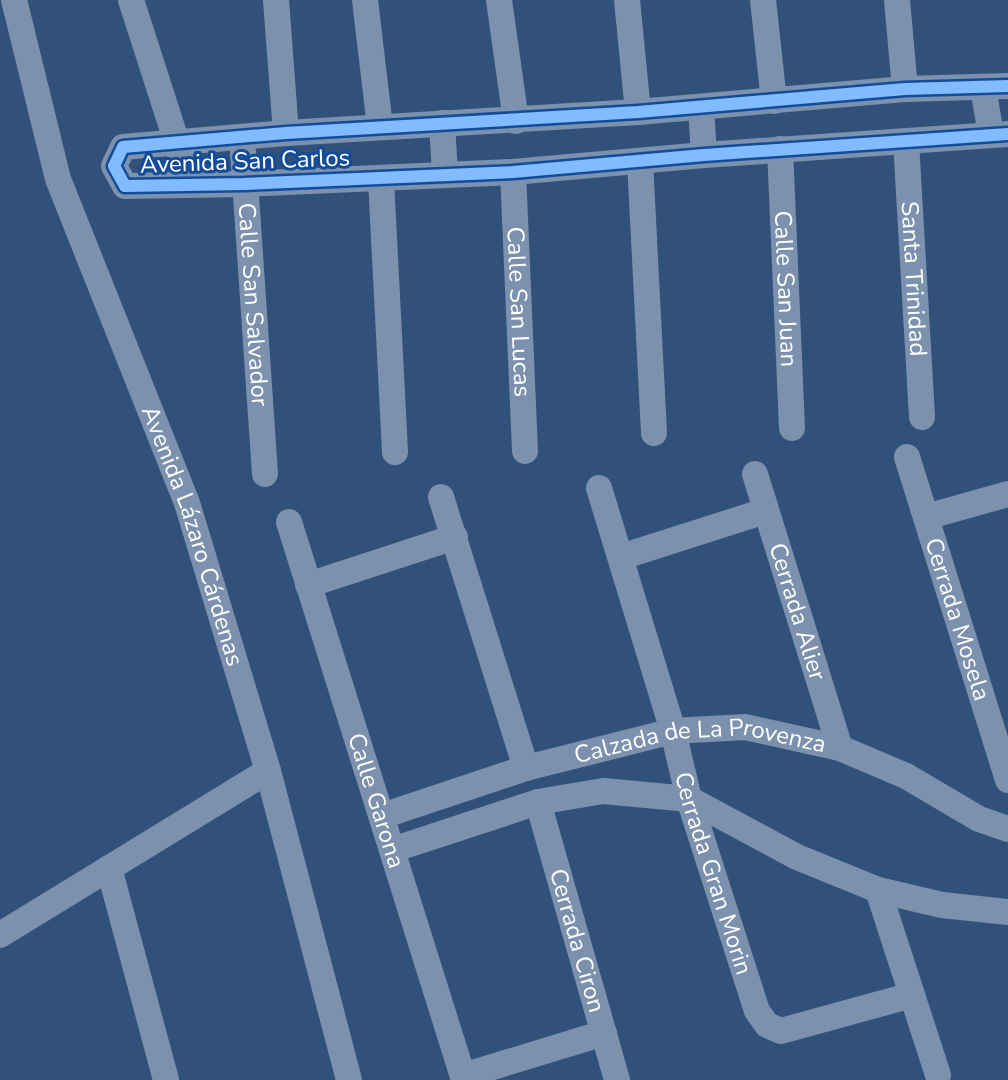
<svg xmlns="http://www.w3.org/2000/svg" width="1008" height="1080" viewBox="0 0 1008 1080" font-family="'Nunito Sans',sans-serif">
<rect width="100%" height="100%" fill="#32517a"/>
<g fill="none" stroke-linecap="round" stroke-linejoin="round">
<g stroke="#7c91ad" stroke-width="26">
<path id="s1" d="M14,0L58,179L187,503L268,771L349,1080"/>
<polyline points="131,0 177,143 186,185"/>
<polyline points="276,0 286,133"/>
<polyline points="365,0 380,127"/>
<polyline points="499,0 516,121"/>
<polyline points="627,0 638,112"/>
<polyline points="763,0 774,101"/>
<polyline points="897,0 905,89"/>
<polyline points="1008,86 905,89 638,112 286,133 123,147 114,166 125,186 244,184 513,172 704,155 1008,134"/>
<polyline points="983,88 991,134"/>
<polyline points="701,107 704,155"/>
<polyline points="442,123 445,174"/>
<path id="s2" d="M242,137L265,474"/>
<path id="s3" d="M906,141L922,417"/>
<path id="s4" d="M780,149L792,428"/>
<polyline points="640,161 654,433"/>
<path id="s5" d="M513,172L525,451"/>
<polyline points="381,179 395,452"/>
<path id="s6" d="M907,457L1008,780"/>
<path id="s7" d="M755,474L840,748"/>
<path id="s8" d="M599,488L673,731L689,799L757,1011L767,1025L781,1031L912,995"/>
<polyline points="441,497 526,768"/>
<polyline points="926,517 1008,494"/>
<path id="s9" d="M289,522L464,1080"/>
<polyline points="621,557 765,511"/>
<polyline points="308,585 455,537"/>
<path id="s10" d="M538,802L617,1080"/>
<path id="s11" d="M382,816L526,768L673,731L745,727L840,748L906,776L979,819L1008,829"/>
<polyline points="392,850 538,802 603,791 689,799 797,857 878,890 942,905 1008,912"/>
<polyline points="109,868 166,1080"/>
<polyline points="878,890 938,1075"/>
<polyline points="0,935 268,771"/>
<polyline points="463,1076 604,1033"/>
</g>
<g stroke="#134d99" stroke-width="17">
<polyline id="cycleway" points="1008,86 905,89 638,112 286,133 123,147 114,166 125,186 244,184 513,172 704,155 1008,134"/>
</g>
<use href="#cycleway" stroke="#80bcff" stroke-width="12"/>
</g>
<g text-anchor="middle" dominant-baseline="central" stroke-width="6" stroke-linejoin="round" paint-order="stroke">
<g font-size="24" fill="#fff" stroke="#134d99">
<text transform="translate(245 161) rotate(-2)">Avenida San Carlos</text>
<text stroke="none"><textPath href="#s3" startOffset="138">Santa Trinidad</textPath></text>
<text stroke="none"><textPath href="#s4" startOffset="140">Calle San Juan</textPath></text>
<text stroke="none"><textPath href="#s2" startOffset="168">Calle San Salvador</textPath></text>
<text stroke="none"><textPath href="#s5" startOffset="140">Calle San Lucas</textPath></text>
<text stroke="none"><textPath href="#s1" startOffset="566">Avenida Lázaro Cárdenas</textPath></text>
<text stroke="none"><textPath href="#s7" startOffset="144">Cerrada Alier</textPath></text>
<text stroke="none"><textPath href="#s6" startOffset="170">Cerrada Mosela</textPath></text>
<text stroke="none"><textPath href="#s11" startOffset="330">Calzada de La Provenza</textPath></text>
<text stroke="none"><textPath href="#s9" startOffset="292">Calle Garona</textPath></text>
<text stroke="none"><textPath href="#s8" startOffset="402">Cerrada Gran Morin</textPath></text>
<text stroke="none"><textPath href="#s10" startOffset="144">Cerrada Ciron</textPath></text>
</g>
</g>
</svg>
